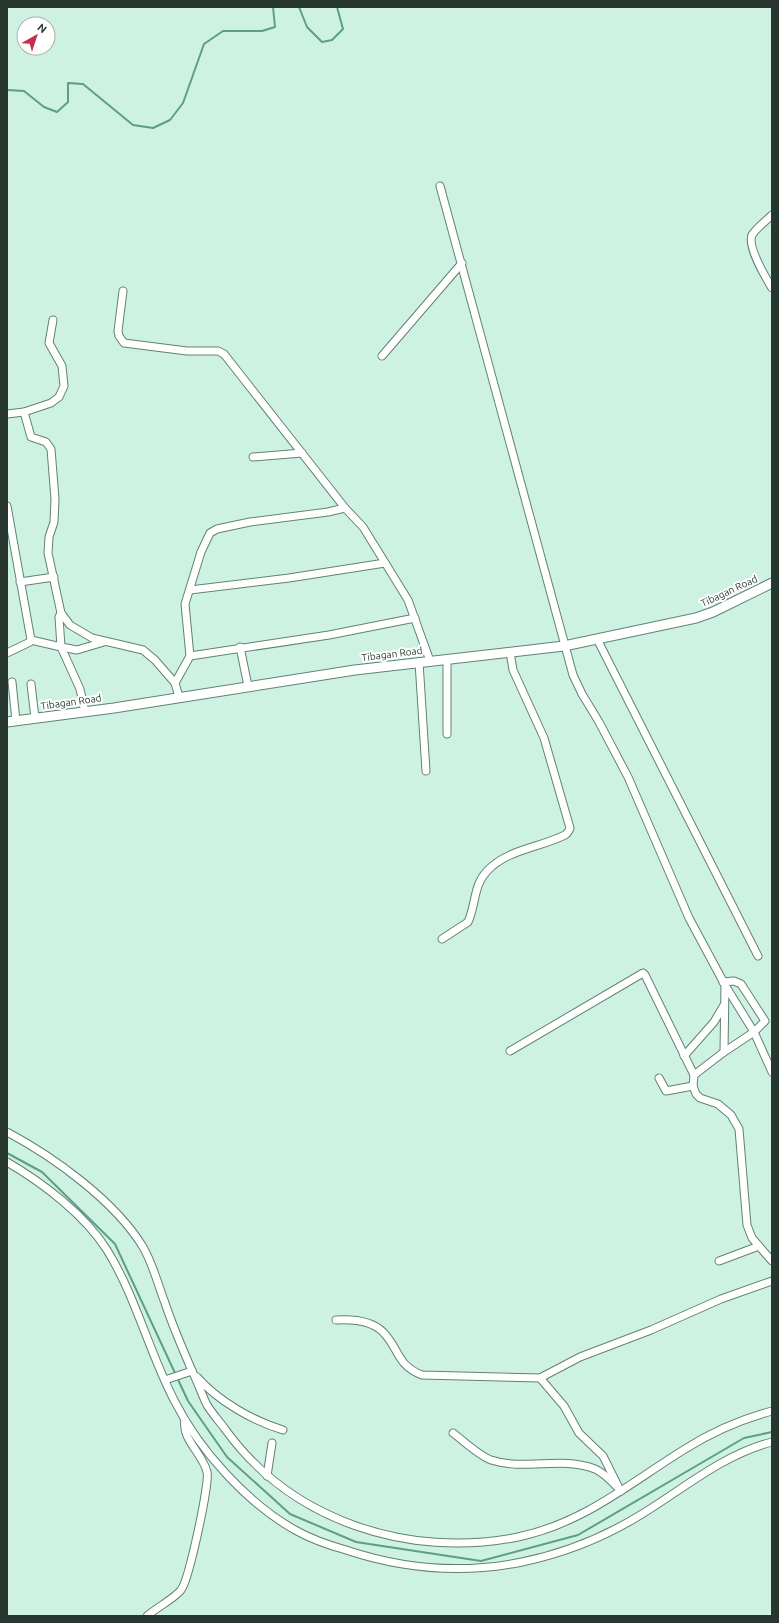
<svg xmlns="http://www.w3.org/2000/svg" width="779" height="1623" viewBox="0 0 779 1623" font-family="Ubuntu,sans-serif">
<rect width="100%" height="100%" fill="#cef2e2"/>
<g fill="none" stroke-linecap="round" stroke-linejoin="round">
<g stroke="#5c9f85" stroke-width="2">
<polyline points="299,7 307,27 322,42 332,40 343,29 337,7"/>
<polyline points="7,90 24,91 44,107 57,112 68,102 68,83 83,84 133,125 153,128 170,120 183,103 204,44 223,31 262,31 275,27 273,7"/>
<polyline points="7,1153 42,1172 115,1244 188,1401 227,1457 290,1514 356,1542 481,1561 578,1535 744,1438 772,1432"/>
</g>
<g stroke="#618274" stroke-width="9">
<g id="minor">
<polyline points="440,186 573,675 582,694 599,722 628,777 689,918 725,985 724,1052 694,1075 693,1086 696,1094 700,1098 718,1104 731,1115 739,1129 747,1225 752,1238 772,1261"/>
<path d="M772,215C766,221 756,228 752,235C747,247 766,278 772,288"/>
<polyline points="123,291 118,331 119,336 124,343 187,351 218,351 224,354 345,508 363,527 408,600 430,661"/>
<polyline points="382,356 462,263"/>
<polyline points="24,412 31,437 46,442 51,449 55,499 54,522 49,537 48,553 61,613 70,625 92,638 143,650 155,660 175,683 179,697"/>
<polyline points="7,414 24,412 51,403 59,397 64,386 62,366 49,343 53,320"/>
<polyline points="253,457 302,453"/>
<polyline points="7,506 31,640 30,642 7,653"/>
<polyline points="20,582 54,577"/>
<polyline points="190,590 289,578 385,563"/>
<polyline points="61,613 59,617 61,647 77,650 104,642"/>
<polyline points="597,639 758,956"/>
<polyline points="31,640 61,647 80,689 85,712"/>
<polyline points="240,647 248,686"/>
<polyline points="190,656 329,635 415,618"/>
<polyline points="447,659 447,734"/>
<polyline points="419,662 426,771"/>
<polyline points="12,682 16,721"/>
<polyline points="175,683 190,656 185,604 201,552 210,533 217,529 250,522 328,512 345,508"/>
<polyline points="31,684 35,718"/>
<path d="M442,939L468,922C476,905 473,886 487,871C508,849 539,848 565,835C568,833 569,831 570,828L544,738L513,670L510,652"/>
<polyline points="723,982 734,981 741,984 765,1021 754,1032 724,1052"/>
<polyline points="725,985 754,1032 772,1072"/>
<polyline points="510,1051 643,973 645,975 694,1075"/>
<polyline points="684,1056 714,1022 724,1005"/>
<polyline points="659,1078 666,1091 693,1086"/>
<path d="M7,1132C54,1157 115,1201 143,1247C153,1264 158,1285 165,1303C173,1327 183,1350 193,1373C198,1383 202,1395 207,1405C212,1413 219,1421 225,1429C291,1521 409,1559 518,1537C584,1523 630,1483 685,1449C712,1432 742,1419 772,1411"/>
<path d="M7,1162C43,1183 85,1215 107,1250C136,1297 149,1352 174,1400C199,1450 247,1503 295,1530C311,1539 328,1545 346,1550C403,1569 463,1574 522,1562C565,1553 605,1537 642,1514C683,1489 724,1454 772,1442"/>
<polyline points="719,1261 759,1246"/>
<path d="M336,1320C352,1319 371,1320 383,1332C399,1348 397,1366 422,1375L540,1378L580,1357L651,1330L721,1299L772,1281"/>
<path d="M197,1377C218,1401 253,1421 283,1430"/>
<polyline points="540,1378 564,1406 579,1433 603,1456 618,1486"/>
<polyline points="165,1380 192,1371"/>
<path d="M453,1433C465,1442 478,1455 491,1460C526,1471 561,1456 595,1469C605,1473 614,1484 621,1491"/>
<polyline points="267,1476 272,1443"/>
<path d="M147,1616C156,1608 175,1598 181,1590C189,1580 210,1482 207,1472C203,1454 181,1439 185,1420"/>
</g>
</g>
<g stroke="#618274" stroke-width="11">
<polyline id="major" points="7,722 114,708 355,670 564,646 696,618 713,612 772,583"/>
</g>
<use href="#minor" stroke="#fff" stroke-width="7"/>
<use href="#major" stroke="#fff" stroke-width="9"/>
</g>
<g text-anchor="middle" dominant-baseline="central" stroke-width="4" stroke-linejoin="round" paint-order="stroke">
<g font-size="10" fill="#283630" stroke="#fff">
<text transform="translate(729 591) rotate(-25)">Tibagan Road</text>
<text transform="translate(392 654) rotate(-7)">Tibagan Road</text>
<text transform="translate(71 702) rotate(-8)">Tibagan Road</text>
</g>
</g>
<rect width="779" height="1623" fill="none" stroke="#283630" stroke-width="16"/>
<g transform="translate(36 36) rotate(39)"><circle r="19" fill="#ffffff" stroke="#a9afac"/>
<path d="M0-3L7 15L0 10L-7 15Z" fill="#c13148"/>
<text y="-6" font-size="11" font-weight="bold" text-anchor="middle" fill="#283630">N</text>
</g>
</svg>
